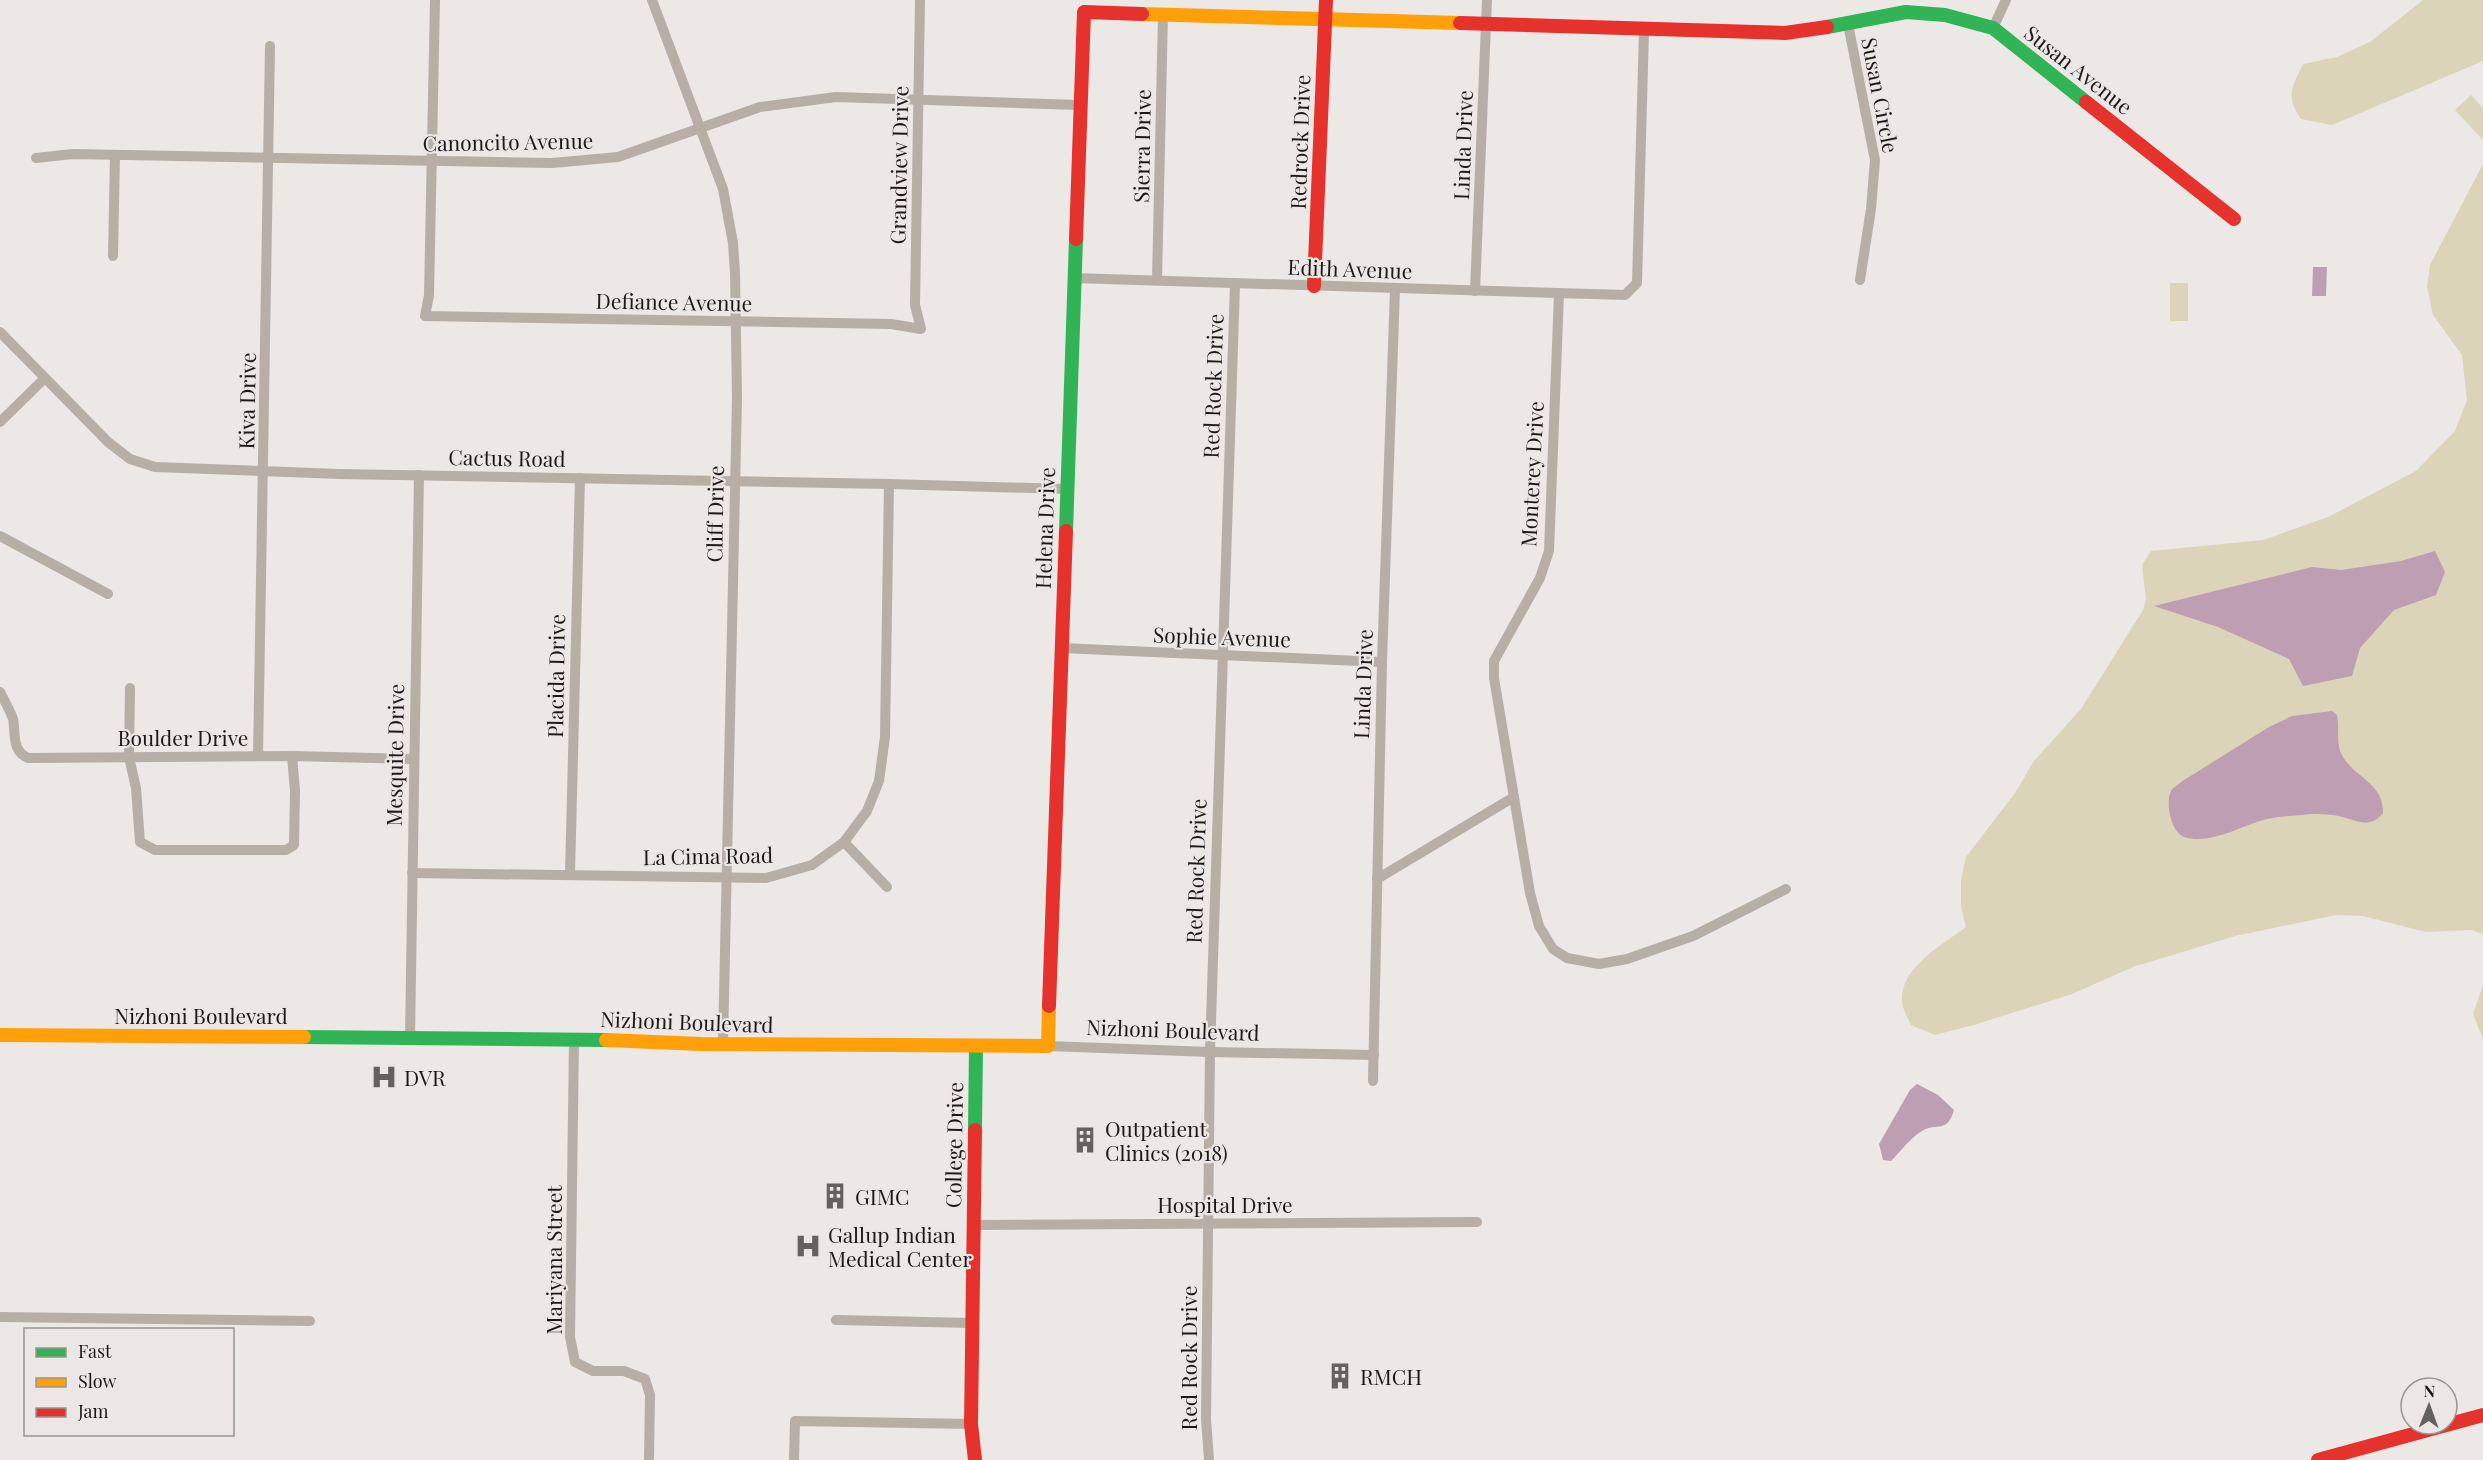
<svg xmlns="http://www.w3.org/2000/svg" width="2483" height="1460" viewBox="0 0 2483 1460" font-family="'Playfair Display',serif">
<rect width="100%" height="100%" fill="#ebe8e6"/>
<g fill="#dcd4b8">
<path d="M2423,0H2483V61L2332,125L2301,119C2285,96 2292,87 2303,64L2337,57L2370,42Z"/>
<polygon points="2471,95 2483,108 2483,140 2455,110"/>
<path d="M2483,164V934L2471,930L2426,932L2363,916L2336,915L2235,936L2133,967L2072,994L1977,1024L1935,1035L1911,1025C1908,1019 1905,1013 1903,1007C1894,971 1942,945 1966,927L1961,907V880L1966,857L2015,793L2034,761L2081,709L2143,610L2146,600L2142,565L2151,551L2263,540L2328,517L2416,471L2455,431L2467,400L2462,355L2433,315L2427,287L2430,265Z"/>
<rect x="2170" y="283" width="18" height="38"/>
<polygon points="2483,985 2483,1039 2473,1014"/>
</g>
<g fill="#be9eb2">
<polygon points="2313,267 2327,267 2326,296 2312,296"/>
<polygon points="2435,551 2445,572 2436,595 2394,610 2360,648 2352,676 2303,686 2289,659 2218,627 2154,606 2312,567 2341,570 2401,561"/>
<path d="M2332,711L2337,715C2340,730 2335,744 2343,757C2356,778 2384,784 2383,813C2370,829 2359,821 2342,817C2333,814 2320,814 2310,814C2294,816 2276,816 2260,821C2237,828 2209,845 2184,837C2171,832 2165,803 2171,791C2172,788 2178,785 2181,782L2269,727L2292,716Z"/>
<path d="M1917,1084L1938,1095L1954,1110C1947,1134 1937,1122 1922,1131C1910,1138 1900,1152 1891,1161L1883,1160L1879,1144L1910,1090Z"/>
</g>
<g fill="none" stroke-linecap="round" stroke-linejoin="round">
<g stroke="#b7aea6" stroke-width="10">
<polyline points="435,0 429,295 425,316 891,324 921,329 915,305 920,0"/>
<polyline points="652,0 723,189 733,243 735,273 737,398 723,1044"/>
<polyline points="1848,24 1875,160 1871,209 1860,280"/>
<polyline points="1993,28 2006,0"/>
<polyline points="36,158 73,154 552,163 618,157 760,107 836,97 1079,105"/>
<polyline points="113,256 115,155"/>
<polyline points="1073,278 1625,295 1637,283 1644,30"/>
<polyline points="1157,280 1163,14"/>
<polyline points="1475,291 1487,0"/>
<polyline points="1559,294 1549,551 1540,578 1494,661 1494,678 1530,893 1539,926 1553,949 1567,958 1599,964 1627,959 1693,936 1786,889"/>
<polyline points="0,332 108,442 130,459 155,467 339,474 889,484 1066,489"/>
<polyline points="0,422 44,379"/>
<polyline points="0,536 108,594"/>
<polyline points="1061,648 1382,662"/>
<polyline points="130,688 129,757 136,788 140,842 155,850 286,850 294,845 295,791 292,756"/>
<path d="M0,692C4,700 10,710 13,719C16,734 11,750 28,758L292,756L414,759"/>
<polyline points="258,756 270,46"/>
<polyline points="844,842 887,887"/>
<polyline points="412,873 766,878 812,865 844,842 867,811 879,781 885,737 889,484"/>
<polyline points="570,874 580,478"/>
<polyline points="1377,879 1514,797"/>
<polyline points="410,1037 419,475"/>
<polyline points="574,1038 570,1337 575,1362 593,1371 624,1371 645,1379 650,1395 649,1460"/>
<polyline points="1048,1046 1210,1052 1374,1055"/>
<polyline points="1373,1081 1382,662 1395,289"/>
<polyline points="972,1225 1477,1222"/>
<polyline points="0,1317 310,1321"/>
<polyline points="836,1320 972,1323"/>
<polyline points="794,1460 795,1421 971,1424"/>
<polyline points="1209,1460 1206,1419 1210,1052 1235,284"/>
</g>
<g stroke="#30b455" stroke-width="14">
<polyline points="1827,27 1906,12 1945,15 1993,28 2086,102"/>
<polyline points="1066,531 1076,239"/>
<polyline points="304,1037 606,1040"/>
<polyline points="975,1130 976,1046"/>
</g>
<g stroke="#ff9f0a" stroke-width="14">
<polyline points="1142,14 1460,23"/>
<polyline points="0,1035 304,1037"/>
<polyline points="606,1040 701,1044 1048,1046 1049,1006"/>
</g>
<g stroke="#e5322d" stroke-width="14">
<polyline points="1460,23 1785,33 1827,27"/>
<polyline points="2086,102 2234,219"/>
<polyline points="1076,239 1084,12 1142,14"/>
<polyline points="1314,286 1326,0"/>
<polyline points="1049,1006 1066,531"/>
<polyline points="975,1130 971,1424 975,1460"/>
<polyline points="2318,1460 2483,1415"/>
</g>
</g>
<defs>
<g id="hospital-bare" transform="scale(2.07)"><path d="M-5-5h3v3.5h4V-5h3V5h-3V1.5h-4V5h-3Z" fill="#646161" stroke="#ece7e5" stroke-width="2.5" paint-order="stroke"/></g>
<g id="building-bare" transform="scale(2.07)"><path d="M-4-6H4V6H1V3H-1V6H-4ZM-2.5-4.3h1.7v1.8h-1.7ZM.8-4.3h1.7v1.8H.8ZM-2.5-1h1.7V.8h-1.7ZM.8-1h1.7V.8H.8Z" fill="#646161" stroke="#ece7e5" stroke-width="2.5" paint-order="stroke"/></g>
</defs>
<g fill-rule="evenodd">
<use href="#hospital-bare" x="384" y="1077"/>
<use href="#building-bare" x="1085" y="1140"/>
<use href="#building-bare" x="835" y="1196"/>
<use href="#hospital-bare" x="808" y="1246"/>
<use href="#building-bare" x="1340" y="1376"/>
</g>
<g text-anchor="middle" dominant-baseline="central" stroke-width="4.5" stroke-linejoin="round" paint-order="stroke">
<g font-size="21" fill="#1b1919" stroke="#ece7e5">
<text transform="translate(2079 69) rotate(38)">Susan Avenue</text>
<text transform="translate(1881 95) rotate(79)">Susan Circle</text>
<text transform="translate(508 141) rotate(-1)">Canoncito Avenue</text>
<text transform="translate(1299 142) rotate(-88)">Redrock Drive</text>
<text transform="translate(1462 145) rotate(-88)">Linda Drive</text>
<text transform="translate(1141 146) rotate(-89)">Sierra Drive</text>
<text transform="translate(898 165) rotate(-89)">Grandview Drive</text>
<text transform="translate(1350 268) rotate(2)">Edith Avenue</text>
<text transform="translate(674 301) rotate(1)">Defiance Avenue</text>
<text transform="translate(1212 386) rotate(-88)">Red Rock Drive</text>
<text transform="translate(246 401) rotate(-89)">Kiva Drive</text>
<text transform="translate(507 457) rotate(1)">Cactus Road</text>
<text transform="translate(1531 474) rotate(-87)">Monterey Drive</text>
<text transform="translate(714 514) rotate(-89)">Cliff Drive</text>
<text transform="translate(1044 528) rotate(-88)">Helena Drive</text>
<text transform="translate(1222 636) rotate(2)">Sophie Avenue</text>
<text transform="translate(555 676) rotate(-89)">Placida Drive</text>
<text transform="translate(1362 684) rotate(-88)">Linda Drive</text>
<text x="183" y="737">Boulder Drive</text>
<text transform="translate(394 755) rotate(-89)">Mesquite Drive</text>
<text transform="translate(708 855) rotate(-1)">La Cima Road</text>
<text transform="translate(1195 871) rotate(-88)">Red Rock Drive</text>
<text x="201" y="1015">Nizhoni Boulevard</text>
<text transform="translate(687 1021) rotate(2)">Nizhoni Boulevard</text>
<text transform="translate(1173 1029) rotate(2)">Nizhoni Boulevard</text>
<text transform="translate(953 1145) rotate(-89)">College Drive</text>
<text x="1225" y="1204">Hospital Drive</text>
<text transform="translate(553 1260) rotate(-90)">Mariyana Street</text>
<text transform="translate(1188 1358) rotate(-90)">Red Rock Drive</text>
</g>
<g font-size="21" fill="#1b1919" stroke="#ece7e5" text-anchor="start">
<text x="404" y="1077">DVR</text>
<text x="1105" y="1128">Outpatient<tspan x="1105" dy="24">Clinics (2018)</tspan></text>
<text x="855" y="1196">GIMC</text>
<text x="828" y="1234">Gallup Indian<tspan x="828" dy="24">Medical Center</tspan></text>
<text x="1360" y="1376">RMCH</text>
</g>
</g>
<rect x="24" y="1328" width="210" height="108" fill="#ece7e5" stroke="#989593" stroke-width="1.5"/>
<rect x="36" y="1348" width="30" height="9" fill="#30b455" stroke="#989593" stroke-width="1.5"/>
<text x="78" y="1358" font-size="18" fill="#1b1919">Fast</text>
<rect x="36" y="1378" width="30" height="9" fill="#ff9f0a" stroke="#989593" stroke-width="1.5"/>
<text x="78" y="1388" font-size="18" fill="#1b1919">Slow</text>
<rect x="36" y="1408" width="30" height="9" fill="#e5322d" stroke="#989593" stroke-width="1.5"/>
<text x="78" y="1418" font-size="18" fill="#1b1919">Jam</text>
<g transform="translate(2429 1406) rotate(1)"><circle r="28" fill="#ece7e5" stroke="#989593" stroke-width="1.5"/>
<path d="M0-4.5L10 22L0 15L-10 22Z" fill="#646161"/>
<text y="-9" font-size="16" font-weight="bold" text-anchor="middle" fill="#1b1919">N</text>
</g>
</svg>
